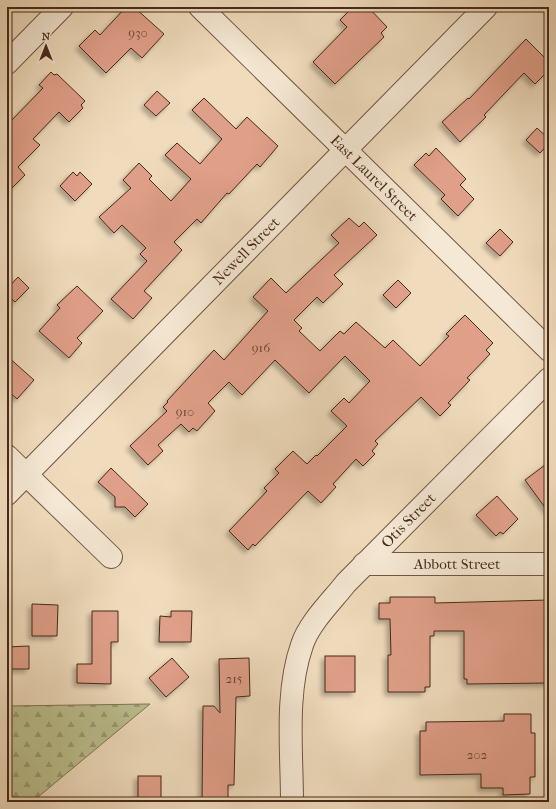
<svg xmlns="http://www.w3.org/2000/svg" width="556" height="809" viewBox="0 0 556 809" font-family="'IM FELL French Canon',serif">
<defs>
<pattern id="forest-firs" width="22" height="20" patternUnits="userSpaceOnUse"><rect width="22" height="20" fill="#bcc08f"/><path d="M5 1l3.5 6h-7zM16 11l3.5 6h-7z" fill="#9b9c74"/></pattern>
<filter id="shadow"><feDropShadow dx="-3.5" dy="3.5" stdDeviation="2" flood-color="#0004"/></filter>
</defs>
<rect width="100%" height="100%" fill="#f0dcbd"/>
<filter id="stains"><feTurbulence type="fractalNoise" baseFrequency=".005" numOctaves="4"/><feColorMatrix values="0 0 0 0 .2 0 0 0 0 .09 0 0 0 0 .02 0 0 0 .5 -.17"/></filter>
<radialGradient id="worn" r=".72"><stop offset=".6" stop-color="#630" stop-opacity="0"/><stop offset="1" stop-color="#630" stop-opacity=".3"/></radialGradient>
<polygon fill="url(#forest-firs)" stroke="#827454" points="150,704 32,802 7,802 7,706"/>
<g fill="#e09f89" stroke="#472919" filter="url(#shadow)">
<polygon points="126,7 134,7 164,34 142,58 131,48 106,73 79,46 95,30 100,35"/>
<polygon points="353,7 368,7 387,27 381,33 384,37 335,84 313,62 347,27 340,20"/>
<polygon points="526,39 549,62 549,70 535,84 524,73 484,115 486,117 460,142 442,122 468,98 469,99"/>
<polygon points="51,72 54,75 57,74 85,101 81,105 83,108 69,122 59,112 33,139 40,145 18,167 25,175 7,193 7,125 43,88 39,85"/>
<polygon points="157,91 170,103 156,116 144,105"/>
<polygon points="204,98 236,129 247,117 278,146 260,167 257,164 229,194 227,193 201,223 197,219 174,242 182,250 144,291 152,298 133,319 111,299 147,261 140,254 146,248 122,225 114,233 99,217 131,188 123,180 139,163 152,176 149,179 171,201 191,179 165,155 177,143 200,164 222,139 192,110"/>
<polygon points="537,128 549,139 549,143 540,153 526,140"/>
<polygon points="436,148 466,179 460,185 474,199 458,216 441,199 445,195 414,165 426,153 429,156"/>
<polygon points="73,172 77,176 80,172 92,184 75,201 60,186"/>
<polygon points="349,218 359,227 364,222 377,235 334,275 343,284 323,303 317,297 294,320 302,328 299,331 320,351 340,331 344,334 356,322 385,348 393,340 420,366 449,336 446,334 465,315 493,343 486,350 490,354 467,378 470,380 448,403 451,405 440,416 421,397 375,441 378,444 372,451 375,454 363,466 356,459 333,484 336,487 321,503 308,491 255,546 253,544 248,550 229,531 267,491 264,488 279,473 275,469 293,451 307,464 316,455 317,456 347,426 331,411 344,398 349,403 370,381 345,356 309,393 275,360 242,395 229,382 208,403 215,411 197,431 193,428 189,432 181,424 158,445 163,451 148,465 130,446 167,411 163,407 168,402 167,401 214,350 224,360 268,311 253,297 271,278 286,293 339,243 331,235"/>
<polygon points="500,229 513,242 500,256 486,243"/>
<polygon points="18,277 29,288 15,302 7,294 7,289"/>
<polygon points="398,280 411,293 396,308 383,295"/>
<polygon points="77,286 103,311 77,338 82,343 69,358 39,331 60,308 57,305"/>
<polygon points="7,356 34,380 17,399 7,390"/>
<polygon points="549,462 549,513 525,480"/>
<polygon points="111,468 148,504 135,517 125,507 115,507 115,497 98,482"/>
<polygon points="497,496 518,519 503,534 500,532 496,536 476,515"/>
<polygon points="390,597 435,597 435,603 549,600 549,683 467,684 467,679 464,679 464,631 434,631 434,636 430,636 430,687 425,687 425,692 388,692 388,655 391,655 390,619 379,619 379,603 390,603"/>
<polygon points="32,604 58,605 57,636 32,636"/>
<polygon points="92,611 118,611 118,642 111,642 111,684 77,683 77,664 92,664"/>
<polygon points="171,611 192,611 191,642 159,642 160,616 171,617"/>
<polygon points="29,646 29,669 8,669 7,647"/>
<rect x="325" y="656" width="30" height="36"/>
<polygon points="172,658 189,677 166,697 149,678"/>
<polygon points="249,658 250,696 236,697 234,785 228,785 228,802 202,802 203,706 214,706 220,713 219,659"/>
<polygon points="504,714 531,714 531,733 535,733 535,777 530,777 530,794 503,795 503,788 481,788 481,774 420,775 420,731 426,731 426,722 504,721"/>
<rect x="138" y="776" width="23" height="26"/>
</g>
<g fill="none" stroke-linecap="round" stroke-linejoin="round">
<g stroke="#715642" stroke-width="24">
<g id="minor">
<path id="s1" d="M200,7L549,350"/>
<polyline points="7,63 62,7"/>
<polyline points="7,456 111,557"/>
<path id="s2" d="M7,494L486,7"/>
<path id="s3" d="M364,564H549"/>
<path id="s4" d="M292,802C292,752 285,693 302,645C309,623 332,601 346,583L549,379"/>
</g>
</g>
<use href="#minor" stroke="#f5e8d4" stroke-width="22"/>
</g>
<g text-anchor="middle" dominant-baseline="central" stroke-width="4" stroke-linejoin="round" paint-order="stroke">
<g font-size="13" fill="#6d4635">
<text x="138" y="32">930</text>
<text x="261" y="347">916</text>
<text x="185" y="411">910</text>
<text x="234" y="678">215</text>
<text x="477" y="754">202</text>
</g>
<g font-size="15" fill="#472919" stroke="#f5e8d4">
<text stroke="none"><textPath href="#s1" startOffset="244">East Laurel Street</textPath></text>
<text stroke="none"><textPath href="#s2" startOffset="341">Newell Street</textPath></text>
<text stroke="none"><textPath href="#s4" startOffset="323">Otis Street</textPath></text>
<text stroke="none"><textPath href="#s3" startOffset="93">Abbott Street</textPath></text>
</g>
</g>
<rect width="556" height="809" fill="none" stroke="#f0dcbd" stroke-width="24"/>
<rect x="8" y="8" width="540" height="793" fill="none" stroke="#472919" stroke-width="2"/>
<rect x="12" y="12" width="532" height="785" fill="none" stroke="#472919"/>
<g transform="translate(46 46)" stroke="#f5e8d4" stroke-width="3" paint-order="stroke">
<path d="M0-3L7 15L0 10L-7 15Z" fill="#472919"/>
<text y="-6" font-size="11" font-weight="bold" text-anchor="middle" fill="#472919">N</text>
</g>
<rect width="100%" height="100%" filter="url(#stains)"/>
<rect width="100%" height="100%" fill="url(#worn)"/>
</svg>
